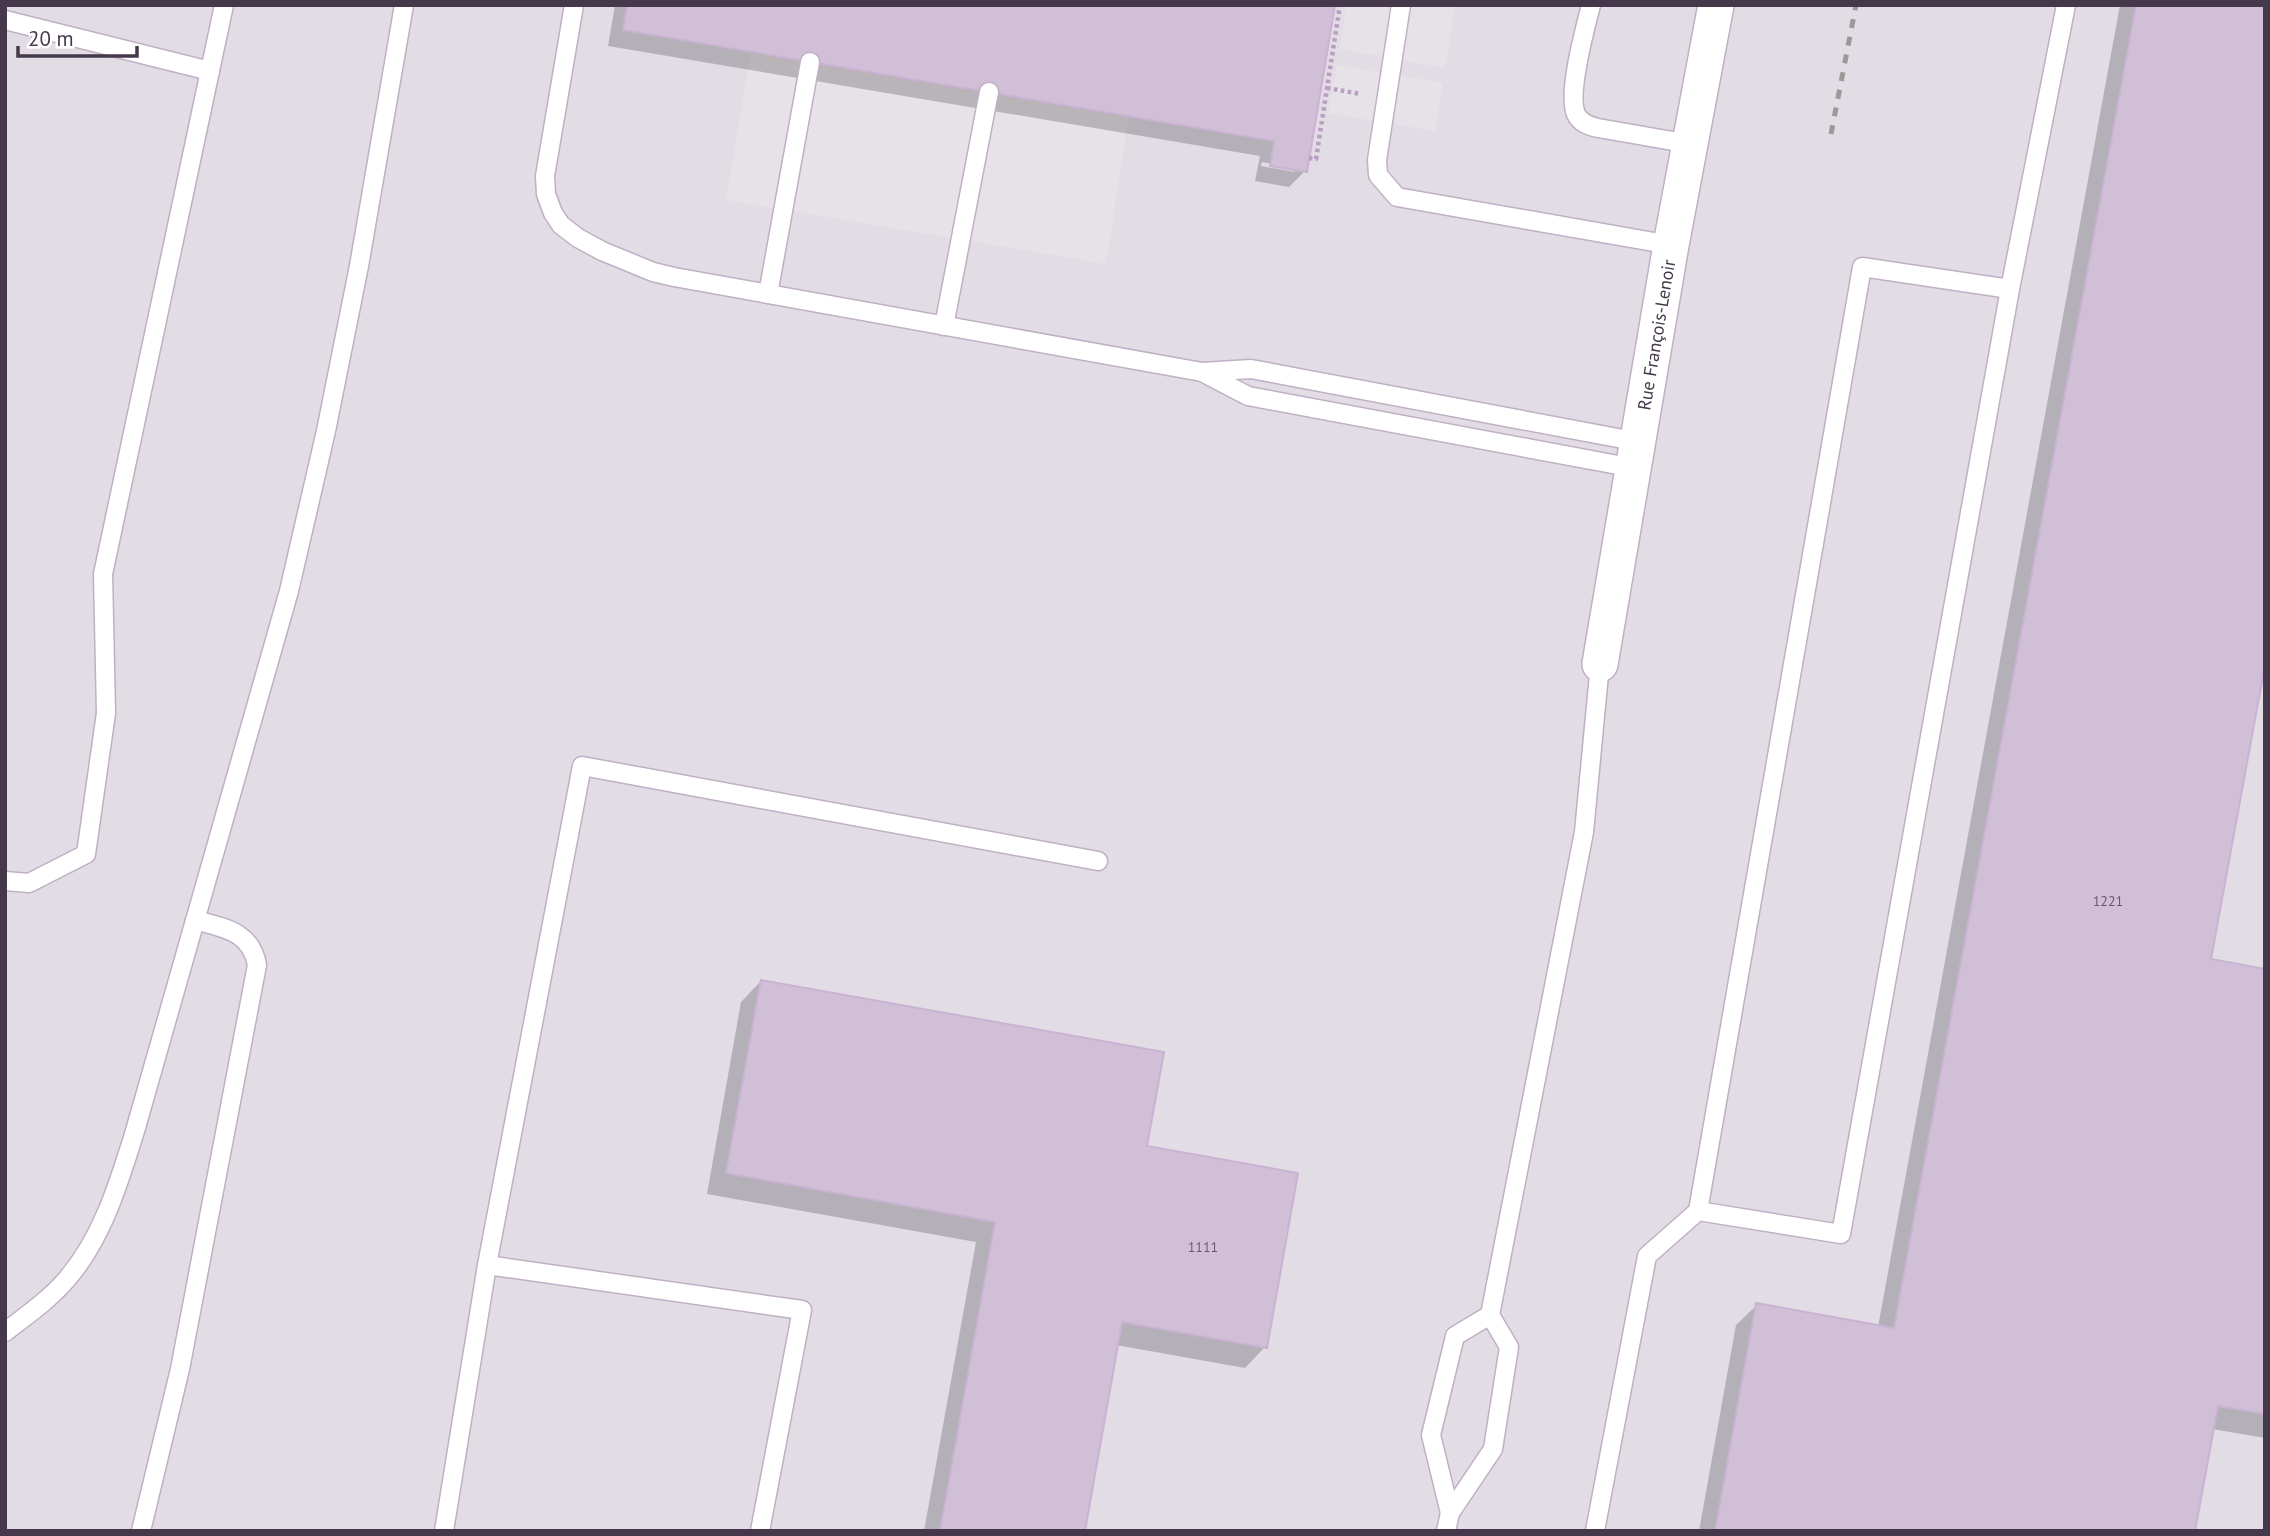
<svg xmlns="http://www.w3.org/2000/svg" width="2270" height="1536" viewBox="0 0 2270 1536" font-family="'PT Sans',sans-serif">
<rect width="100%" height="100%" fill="#f4eaf6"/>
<rect fill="#e2dce5" x="5" y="5" width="2260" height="1526"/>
<g fill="#e6e2e7">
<polygon points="1347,5 1455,5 1445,68 1339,49"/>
<polygon points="751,52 1129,116 1106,264 726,200"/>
<polygon points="1337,65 1443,83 1435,131 1328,113"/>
</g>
<g fill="#0003" fill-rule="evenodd">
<path d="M615,5H1333L1305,171L1289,187L1255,181L1260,156L608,46ZM1262,162L1295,168V172L1261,166Z"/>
<polygon points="2120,5 2265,5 2209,960 2265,970 2265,1438 2212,1429 2194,1531 1699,1531 1736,1325 1757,1305 1878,1327"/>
<polygon points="761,981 1145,1147 1265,1347 1245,1368 1116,1345 1083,1531 924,1531 976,1242 707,1194 741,1002"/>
</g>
<g fill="#d1bfd8" stroke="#cab2d3" stroke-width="2">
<polygon points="627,5 1335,5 1307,172 1270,166 1274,141 623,30"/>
<polygon points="2136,5 2265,5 2265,665 2211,959 2265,969 2265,1414 2218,1406 2195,1531 1715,1531 1756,1303 1894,1328"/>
<polygon points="761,980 1164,1052 1147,1146 1298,1173 1267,1348 1122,1322 1085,1531 940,1531 995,1222 726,1173"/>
</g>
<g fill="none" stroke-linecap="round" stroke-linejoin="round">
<g stroke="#c0afc5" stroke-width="21">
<g id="lane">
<polyline points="574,5 545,176 546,194 553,213 561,225 578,238 602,251 653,272 674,277 1202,372 1251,369 1639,442"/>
<polyline points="1401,5 1377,160 1378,175 1397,197 1671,245"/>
<path d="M1591,5C1585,29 1567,93 1576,114C1580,123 1589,126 1598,128L1690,144"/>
<polyline points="5,20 210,71"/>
<polyline points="768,294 810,62"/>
<polyline points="944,326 989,92"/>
<polyline points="1202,372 1248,396 1634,468"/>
<polyline points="5,881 29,883 86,854 106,713 103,574 224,5"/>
<polyline points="1698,1211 1841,1234 2010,289"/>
<polyline points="487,1265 802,1310 760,1531"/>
<polyline points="1490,1315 1455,1336 1431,1435 1450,1513 1493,1449 1509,1347 1490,1315 1584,832 1600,664"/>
<path d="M5,1332C26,1316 50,1299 67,1279C103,1237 119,1182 135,1131L289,591L326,431L359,266L404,5"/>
<path d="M141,1531L180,1369L257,965C251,931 224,928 195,920"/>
<polyline points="444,1531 487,1265 582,766 1098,861"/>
<polyline points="1446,1531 1450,1513"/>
<polyline points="1595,1531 1647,1256 1698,1211 1862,267 2010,289 2066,5"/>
</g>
</g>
<g stroke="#c0afc5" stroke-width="38">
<g id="street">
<path id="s1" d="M1600,664L1671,245L1716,5"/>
</g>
</g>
<g stroke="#bb9dc4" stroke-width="4.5" stroke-dasharray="3.5 3.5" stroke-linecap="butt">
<polyline points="1327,88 1361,94"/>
<polyline points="1309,158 1316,159 1340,5"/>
</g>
<use href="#lane" stroke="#fff" stroke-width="18"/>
<use href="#street" stroke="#fff" stroke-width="35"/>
<polyline stroke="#999" stroke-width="5" stroke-dasharray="9 9" stroke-linecap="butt" points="1831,134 1856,5"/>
</g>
<g text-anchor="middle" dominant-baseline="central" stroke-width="7" stroke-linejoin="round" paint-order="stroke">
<g font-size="14" fill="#685a6e">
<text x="2108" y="901">1221</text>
<text x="1203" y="1247">1111</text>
</g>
<g font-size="18" fill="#45384a" stroke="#fff">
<text stroke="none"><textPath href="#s1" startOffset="334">Rue François-Lenoir</textPath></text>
</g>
</g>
<rect width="2270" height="1536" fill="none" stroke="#45384a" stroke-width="14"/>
<path d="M18 46v10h119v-10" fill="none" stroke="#45384a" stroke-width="3.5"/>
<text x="28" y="46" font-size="21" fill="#45384a" stroke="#ffffff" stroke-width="5" paint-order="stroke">20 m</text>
</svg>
